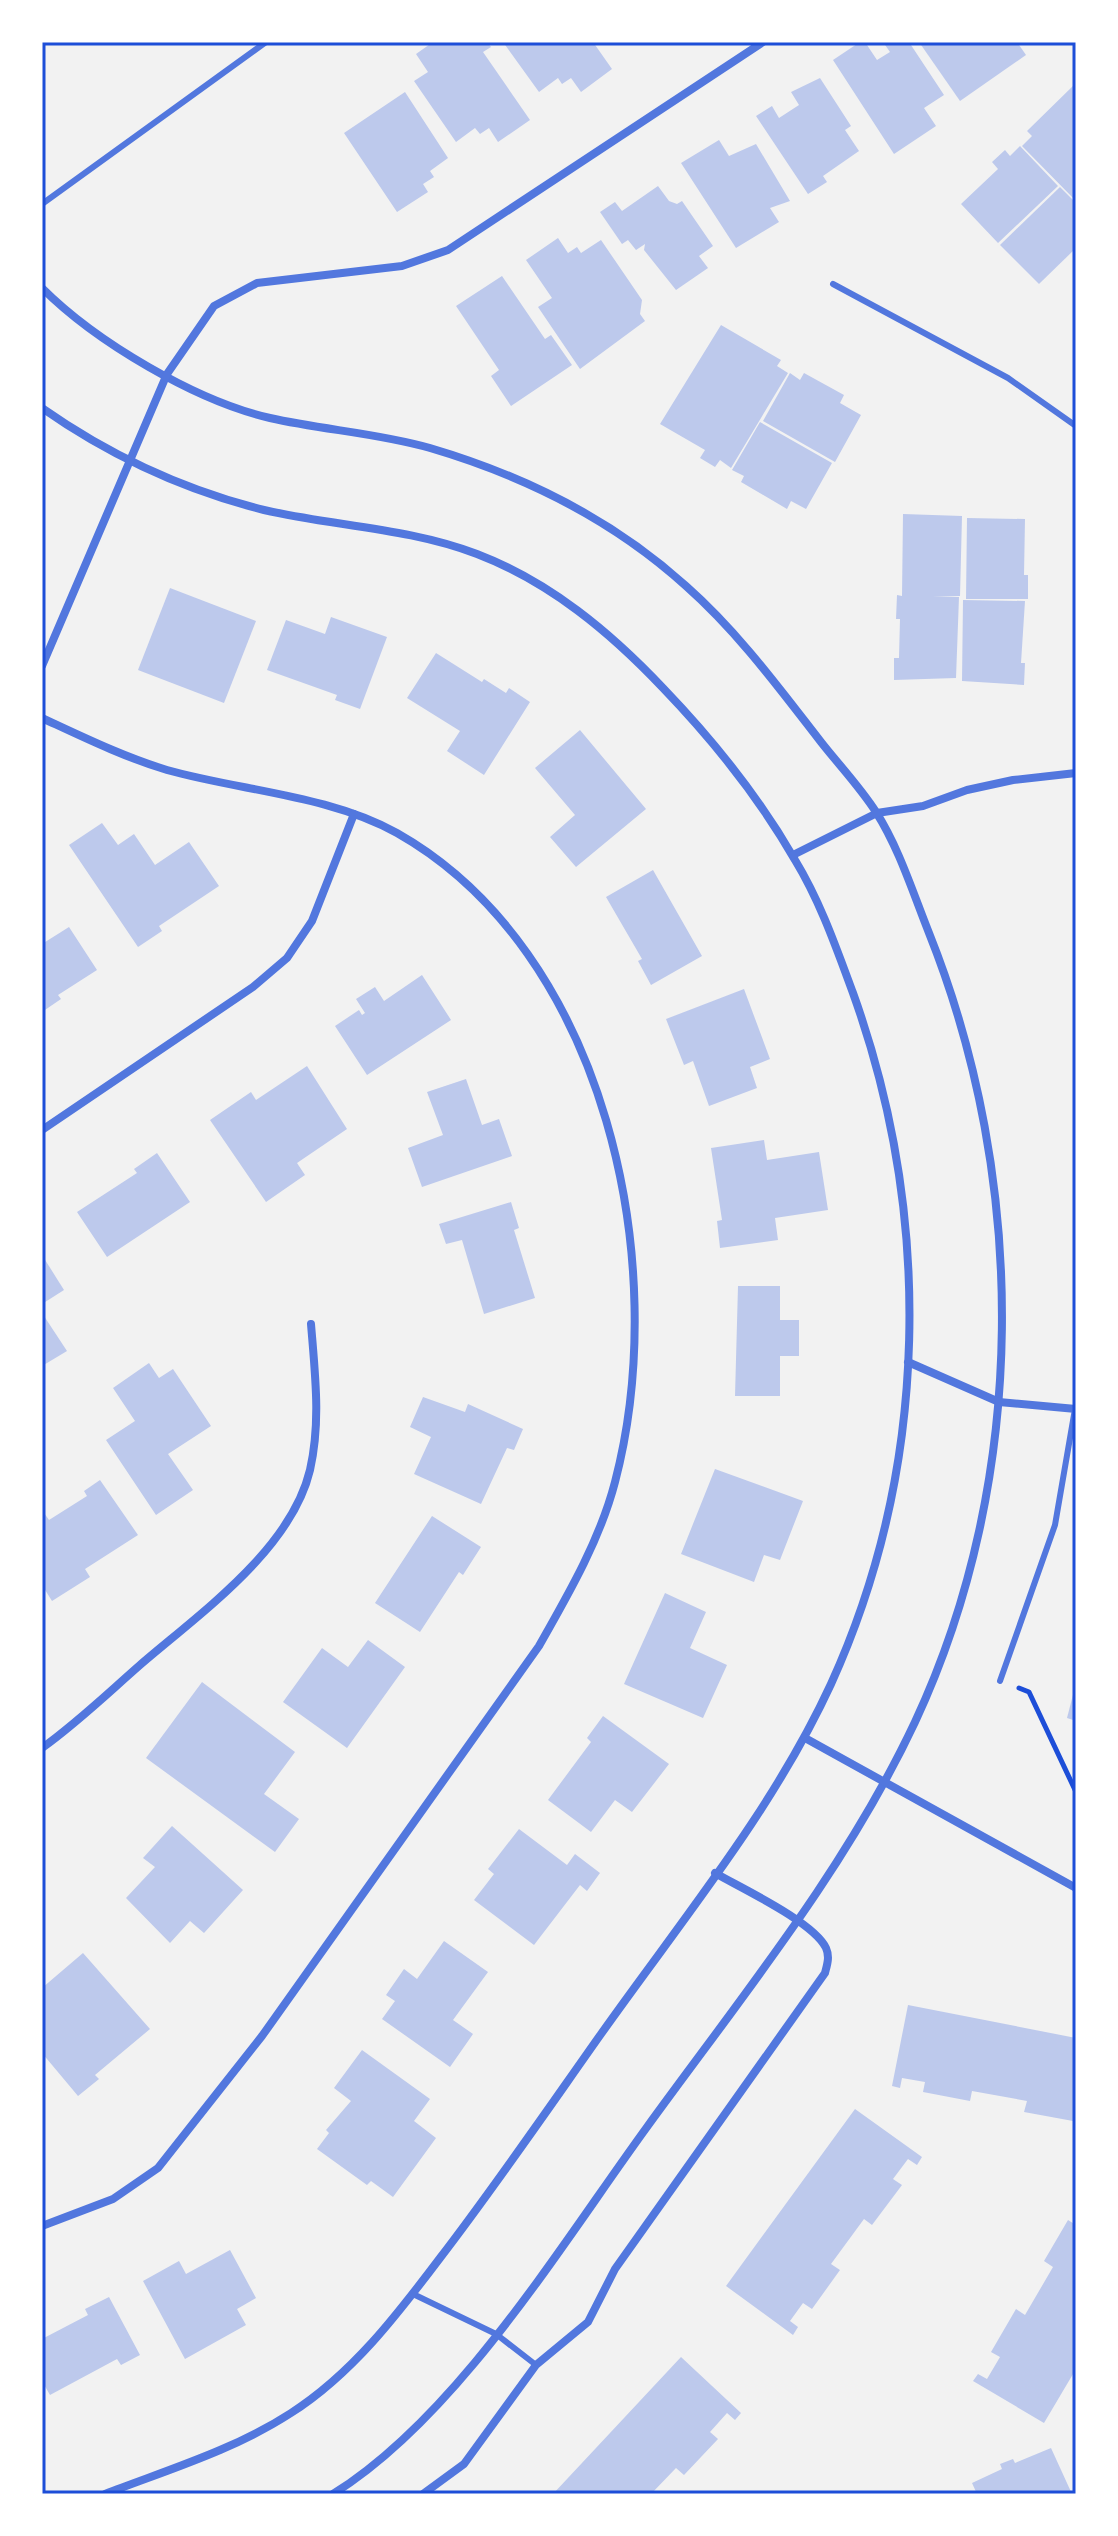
<svg xmlns="http://www.w3.org/2000/svg" width="1118" height="2536" viewBox="0 0 1118 2536" font-family="Roboto,sans-serif">
<rect width="100%" height="100%" fill="#f2f2f2"/>
<g fill="#bdc9ec">
<polygon points="433,42 487,42 491,47 483,52 530,120 498,142 489,128 480,134 475,128 456,142 414,81 428,72 416,54"/>
<polygon points="503,42 593,42 612,69 581,92 571,78 562,84 558,78 539,92"/>
<polygon points="860,42 865,42 877,60 890,52 883,42 909,42 944,95 924,108 936,126 894,154 833,60"/>
<polygon points="919,42 1017,42 1026,55 960,101"/>
<polygon points="820,78 851,126 845,130 859,151 823,176 827,182 808,194 756,116 772,106 779,118 799,105 791,92"/>
<polygon points="1076,83 1076,201 1022,146 1032,136 1027,131"/>
<polygon points="405,92 448,158 430,171 434,177 423,184 428,192 397,212 344,133"/>
<polygon points="719,140 729,156 756,144 790,201 770,208 779,222 736,248 681,163"/>
<polygon points="1020,146 1058,186 998,243 961,204 998,169 992,162 1005,150 1010,156"/>
<polygon points="658,186 669,201 677,204 682,201 713,246 699,256 708,268 676,290 644,250 645,244 636,250 628,240 622,244 600,212 615,202 622,211"/>
<polygon points="1060,187 1076,203 1076,248 1039,284 1000,245"/>
<polygon points="558,238 568,253 577,247 581,253 601,240 642,300 640,314 645,321 580,369 538,307 552,298 526,260"/>
<polygon points="502,276 545,339 551,335 572,365 511,406 491,376 499,370 456,306"/>
<polygon points="721,325 781,360 777,366 788,373 731,468 720,460 715,467 700,458 705,450 660,424"/>
<polygon points="790,373 800,380 804,373 844,395 840,403 861,415 835,462 763,421"/>
<polygon points="760,422 832,463 806,509 791,501 787,509 741,482 744,476 732,470"/>
<polygon points="903,514 962,516 960,596 933,596 959,597 956,678 894,680 894,658 899,658 900,619 896,619 897,595 902,596"/>
<polygon points="967,518 1025,519 1024,575 1028,575 1028,599 966,599"/>
<polygon points="170,588 256,621 224,703 138,670"/>
<polygon points="963,600 1025,601 1021,663 1025,663 1024,685 962,681"/>
<polygon points="331,617 387,637 360,709 335,700 337,695 267,670 286,620 325,634"/>
<polygon points="436,653 482,682 484,679 506,693 509,688 530,702 484,775 447,751 460,731 407,698"/>
<polygon points="580,730 646,809 576,867 550,837 575,815 535,768"/>
<polygon points="102,823 118,845 134,834 155,865 189,842 219,886 159,926 162,931 138,947 69,845"/>
<polygon points="653,870 702,956 651,985 638,961 642,959 606,897"/>
<polygon points="69,927 97,970 58,995 61,999 42,1012 42,944"/>
<polygon points="422,975 451,1020 367,1075 335,1026 359,1010 362,1015 365,1013 356,999 375,987 384,1001"/>
<polygon points="744,989 770,1059 750,1067 757,1088 709,1106 693,1061 684,1065 666,1019"/>
<polygon points="307,1066 347,1129 297,1163 305,1175 266,1202 210,1120 251,1092 256,1100"/>
<polygon points="466,1079 482,1125 499,1119 512,1156 422,1187 408,1148 443,1135 427,1092"/>
<polygon points="764,1140 767,1160 819,1152 828,1210 775,1218 778,1240 720,1248 717,1221 722,1220 711,1148"/>
<polygon points="157,1153 190,1202 107,1257 77,1212 137,1173 134,1169"/>
<polygon points="511,1202 519,1228 514,1230 535,1298 484,1314 462,1240 446,1244 439,1224"/>
<polygon points="42,1255 64,1290 42,1304"/>
<polygon points="738,1286 780,1286 780,1320 799,1320 799,1356 780,1356 780,1396 735,1396"/>
<polygon points="42,1313 67,1351 42,1366"/>
<polygon points="149,1363 159,1378 173,1369 211,1426 168,1454 193,1490 156,1515 106,1440 135,1421 113,1388"/>
<polygon points="423,1397 465,1412 468,1404 523,1429 514,1450 507,1448 481,1504 414,1474 431,1437 410,1427"/>
<polygon points="715,1469 803,1501 780,1560 764,1555 754,1582 681,1554"/>
<polygon points="100,1480 138,1535 85,1569 90,1577 52,1601 42,1585 42,1510 49,1520 87,1496 84,1491"/>
<polygon points="432,1516 481,1547 463,1575 459,1572 420,1632 375,1603"/>
<polygon points="665,1593 706,1612 690,1648 727,1665 703,1718 624,1684"/>
<polygon points="368,1640 405,1667 347,1748 283,1702 322,1648 348,1667"/>
<polygon points="202,1682 295,1752 264,1794 299,1819 275,1852 146,1758"/>
<polygon points="1075,1687 1076,1687 1076,1721 1067,1718"/>
<polygon points="603,1716 669,1764 632,1812 615,1800 591,1832 548,1800 591,1742 587,1738"/>
<polygon points="172,1826 243,1890 204,1933 190,1921 170,1943 126,1898 155,1867 143,1858"/>
<polygon points="519,1829 567,1865 575,1854 600,1873 587,1891 580,1885 534,1945 474,1900 494,1874 488,1869"/>
<polygon points="444,1941 488,1972 453,2020 473,2034 450,2067 382,2019 395,2001 386,1995 404,1969 417,1979"/>
<polygon points="83,1953 150,2029 95,2075 99,2079 78,2096 42,2053 42,1988"/>
<polygon points="908,2005 1076,2038 1076,2112 1073,2121 1024,2112 1027,2101 972,2091 970,2101 923,2092 925,2082 902,2078 900,2088 892,2086"/>
<polygon points="362,2050 430,2099 414,2121 436,2138 393,2197 371,2181 367,2185 317,2149 329,2133 326,2130 351,2101 334,2088"/>
<polygon points="855,2109 922,2157 917,2165 908,2159 893,2179 902,2185 872,2225 864,2219 831,2264 840,2270 812,2309 803,2303 790,2321 798,2327 793,2335 726,2286"/>
<polygon points="1068,2220 1076,2225 1076,2369 1044,2423 973,2381 978,2374 987,2379 1000,2357 991,2352 1016,2309 1025,2315 1053,2267 1044,2261"/>
<polygon points="230,2250 256,2298 237,2309 246,2325 185,2359 143,2281 179,2261 186,2274"/>
<polygon points="109,2297 140,2355 121,2365 117,2359 50,2395 42,2381 42,2339 88,2315 85,2309"/>
<polygon points="681,2357 741,2413 735,2420 727,2413 710,2432 718,2439 684,2475 676,2468 651,2494 553,2494"/>
<polygon points="1051,2448 1072,2494 977,2494 972,2483 1002,2469 1000,2464 1013,2459 1015,2463"/>
</g>
<g fill="none" stroke-linecap="round" stroke-linejoin="round">
<polyline stroke="#1d4ed8" stroke-width="5" points="1019,1688 1029,1692 1076,1792"/>
<g stroke="#5277de" stroke-width="6">
<polyline points="42,204 266,42"/>
<polyline points="833,284 1008,378 1076,426"/>
<polyline points="1000,1681 1055,1525 1075,1409"/>
<polyline points="413,2294 496,2334 536,2365"/>
</g>
<g stroke="#5277de" stroke-width="8">
<path d="M42,288C96,342 196,401 270,418C323,430 378,433 430,448C525,476 612,519 686,586C738,632 779,688 821,742C839,765 860,787 876,812C899,848 913,893 929,933C1028,1181 1029,1478 915,1722C846,1869 742,1996 647,2127C561,2245 457,2417 333,2494"/>
<path d="M42,408C109,455 184,490 264,510C334,526 409,528 477,554C550,582 610,632 663,688C712,739 760,799 795,860C820,901 836,947 853,993C933,1216 930,1466 831,1684C773,1810 681,1921 601,2034C548,2109 496,2185 440,2258C397,2315 352,2374 291,2413C234,2450 167,2470 105,2494"/>
<polyline points="42,666 167,374 214,306 257,283 402,266 448,250 763,42"/>
<path d="M42,718C83,737 124,757 167,770C242,791 329,795 397,833C607,952 672,1264 615,1482C600,1540 568,1595 539,1646L262,2036L158,2168L113,2199L42,2226"/>
<polyline points="793,855 877,813 923,806 967,790 1013,780 1076,773"/>
<polyline points="42,1130 253,987 287,958 312,921 354,814"/>
<polyline points="908,1362 999,1402 1076,1409"/>
<polyline points="805,1738 1076,1888"/>
<path d="M42,1748C77,1723 108,1693 140,1665C199,1614 291,1550 310,1470C321,1422 315,1374 311,1324"/>
<path d="M423,2494L464,2464L536,2365L588,2322L615,2269L825,1973C827,1965 830,1957 826,1948C814,1922 741,1888 715,1873"/>
</g>
</g>
<rect width="1118" height="2536" fill="none" stroke="#ffffff" stroke-width="88"/>
<rect x="44" y="44" width="1030" height="2448" fill="none" stroke="#1d4ed8" stroke-width="3"/>
</svg>
